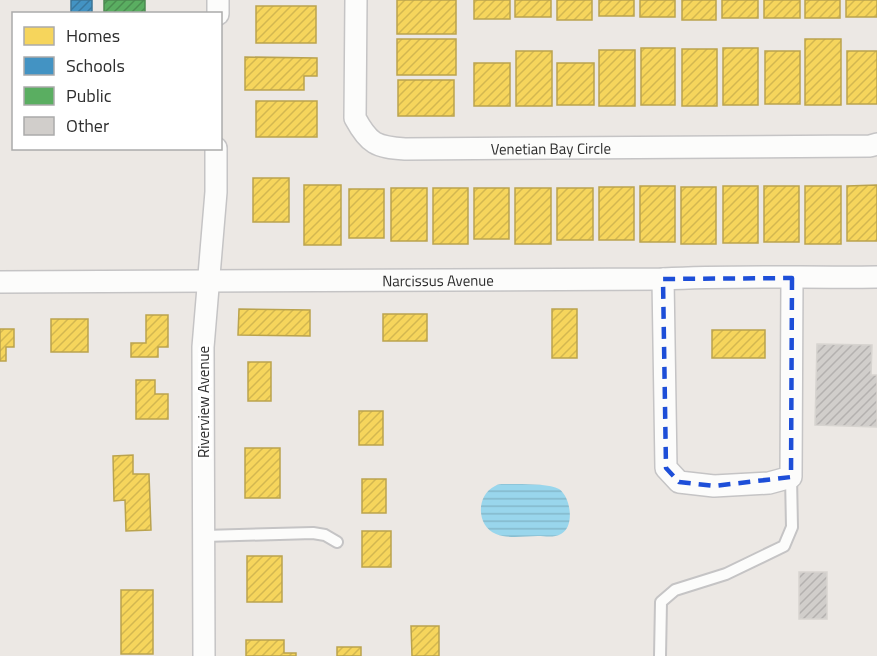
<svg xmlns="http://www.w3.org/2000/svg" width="877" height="656" viewBox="0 0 877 656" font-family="'Titillium Web',sans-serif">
<defs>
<pattern id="water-rules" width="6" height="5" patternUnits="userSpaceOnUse" patternTransform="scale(1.5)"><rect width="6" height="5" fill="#99d6ec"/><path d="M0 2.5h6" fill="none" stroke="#84b8cb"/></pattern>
<pattern id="homes-hatch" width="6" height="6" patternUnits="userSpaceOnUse" patternTransform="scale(1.5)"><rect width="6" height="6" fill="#f6d55c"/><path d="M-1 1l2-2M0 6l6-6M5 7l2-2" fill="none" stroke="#d3b750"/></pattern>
<pattern id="schools-hatch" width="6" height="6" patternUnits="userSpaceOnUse" patternTransform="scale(1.5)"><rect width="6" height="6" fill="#4393c3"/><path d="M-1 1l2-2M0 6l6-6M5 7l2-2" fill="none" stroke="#38789f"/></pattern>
<pattern id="public-hatch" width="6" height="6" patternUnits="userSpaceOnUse" patternTransform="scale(1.5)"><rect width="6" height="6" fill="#5aae61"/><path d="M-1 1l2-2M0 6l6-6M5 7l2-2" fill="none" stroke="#4b8e50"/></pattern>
<pattern id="building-hatch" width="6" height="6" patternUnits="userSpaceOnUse" patternTransform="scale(1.5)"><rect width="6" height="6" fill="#d1cecb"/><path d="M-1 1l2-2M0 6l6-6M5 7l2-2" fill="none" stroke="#b4b1af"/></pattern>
</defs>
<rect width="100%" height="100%" fill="#ece8e4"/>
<path fill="url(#water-rules)" d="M504,484C517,484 548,483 559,489C571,497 575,527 561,534C554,538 545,536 538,536C525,536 508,539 496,534C476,526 476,495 495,486C498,484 501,484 504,484Z"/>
<g fill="url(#homes-hatch)" stroke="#baa34e" stroke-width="1.5">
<rect x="397" y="0" width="59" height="34"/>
<rect x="474" y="0" width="36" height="19"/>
<rect x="515" y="0" width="36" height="17"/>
<rect x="557" y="0" width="35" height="20"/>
<rect x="599" y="0" width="35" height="16"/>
<rect x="640" y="0" width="35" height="17"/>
<rect x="682" y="0" width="34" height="20"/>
<rect x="722" y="0" width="36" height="18"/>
<rect x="764" y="0" width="36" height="18"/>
<rect x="805" y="0" width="35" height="18"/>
<rect x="846" y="0" width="31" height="17"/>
<rect x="256" y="6" width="60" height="37"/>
<rect x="397" y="39" width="59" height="36"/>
<rect x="805" y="39" width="36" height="66"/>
<rect x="641" y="48" width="34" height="57"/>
<rect x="723" y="48" width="35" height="57"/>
<rect x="682" y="49" width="35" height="57"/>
<rect x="599" y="50" width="36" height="56"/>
<rect x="516" y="51" width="36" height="55"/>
<rect x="765" y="51" width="35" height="53"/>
<rect x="847" y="51" width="30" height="53"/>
<polygon points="245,57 317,58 317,76 304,76 304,90 245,90"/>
<rect x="474" y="63" width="36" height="43"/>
<rect x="557" y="63" width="37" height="42"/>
<rect x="398" y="80" width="56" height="36"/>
<rect x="256" y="101" width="61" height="36"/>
<rect x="253" y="178" width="36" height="44"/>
<rect x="304" y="185" width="37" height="60"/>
<polygon points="877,185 877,241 847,241 847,186"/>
<rect x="640" y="186" width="35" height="56"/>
<rect x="723" y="186" width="35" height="57"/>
<rect x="764" y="186" width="35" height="56"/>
<rect x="805" y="186" width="36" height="58"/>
<rect x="599" y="187" width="35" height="53"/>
<rect x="681" y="187" width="35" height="57"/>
<rect x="391" y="188" width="36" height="53"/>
<rect x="433" y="188" width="35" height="56"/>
<rect x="474" y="188" width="35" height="51"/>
<rect x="515" y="188" width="36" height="56"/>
<rect x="557" y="188" width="36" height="52"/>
<rect x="349" y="189" width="35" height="49"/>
<polygon points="239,309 310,310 310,336 238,335"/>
<rect x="552" y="309" width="25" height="49"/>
<rect x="383" y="314" width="44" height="27"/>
<polygon points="146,315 168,315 168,347 158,347 158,357 131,357 131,343 146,343"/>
<rect x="51" y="319" width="37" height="33"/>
<polygon points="0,329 14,329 14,347 6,347 6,361 0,361"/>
<rect x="712" y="330" width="53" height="28"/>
<rect x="248" y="362" width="23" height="39"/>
<polygon points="136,380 155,380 155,394 168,394 168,419 136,419"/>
<rect x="359" y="411" width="24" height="34"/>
<rect x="245" y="448" width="35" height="50"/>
<polygon points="133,455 133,474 149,474 151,530 126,531 125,500 114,501 113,456"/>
<rect x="362" y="479" width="24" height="34"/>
<rect x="362" y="531" width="29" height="36"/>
<rect x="247" y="556" width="35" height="46"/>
<rect x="121" y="590" width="32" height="64"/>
<polygon points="411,626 439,626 439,656 412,656"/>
<polygon points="246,640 284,640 284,653 296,653 296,656 246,656"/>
<rect x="337" y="647" width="24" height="9"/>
</g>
<rect fill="url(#schools-hatch)" stroke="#3d7596" stroke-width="1.5" x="71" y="0" width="21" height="14"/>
<rect fill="url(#public-hatch)" stroke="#4d8852" stroke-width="1.5" x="104" y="0" width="41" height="14"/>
<g fill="url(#building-hatch)" stroke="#d7d4d0" stroke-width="1.5">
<polygon points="817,344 872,345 871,375 877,375 877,427 815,425"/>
<rect x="799" y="572" width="28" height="47"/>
</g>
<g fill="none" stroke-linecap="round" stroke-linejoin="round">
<g stroke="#c5c4c5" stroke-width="14">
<g id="lane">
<polyline points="204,536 313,533 325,535 337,542"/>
<polyline points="660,656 661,602 675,590 726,574 784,546 792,527 791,477"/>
</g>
</g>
<g stroke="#c5c4c5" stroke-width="24">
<g id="street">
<path id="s1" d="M356,0L355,118C369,144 376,147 405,149L870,146L877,144"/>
<polyline points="218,14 218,0"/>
<polyline points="663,279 666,468 679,482 714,486 769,483 791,477 792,278"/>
<path id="s2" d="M0,282L663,279C734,275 806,278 877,277"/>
<polyline points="204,656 203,347 216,192 216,148"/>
</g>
</g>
<use href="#lane" stroke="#fcfcfb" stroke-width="10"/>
<use href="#street" stroke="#fcfcfb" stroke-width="21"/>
</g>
<path fill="none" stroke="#1d4ed8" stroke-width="4.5" stroke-dasharray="12 8" stroke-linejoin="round" d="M792,278L791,477L714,486L679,482L666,468L663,279Z"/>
<g text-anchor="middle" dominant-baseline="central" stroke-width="6" stroke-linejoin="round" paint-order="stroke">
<g font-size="15" fill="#2e2e2e" stroke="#fff">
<text stroke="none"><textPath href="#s1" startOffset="327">Venetian Bay Circle</textPath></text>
<text stroke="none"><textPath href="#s2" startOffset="438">Narcissus Avenue</textPath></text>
<text transform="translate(203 402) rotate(-90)">Riverview Avenue</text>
</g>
</g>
<rect x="12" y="12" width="210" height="138" fill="#ffffff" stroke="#ababab" stroke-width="1.5"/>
<rect x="24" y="27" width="30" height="18" fill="#f6d55c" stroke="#ababab" stroke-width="1.5"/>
<text x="66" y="42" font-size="18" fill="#2e2e2e">Homes</text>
<rect x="24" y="57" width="30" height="18" fill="#4393c3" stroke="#ababab" stroke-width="1.5"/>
<text x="66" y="72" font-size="18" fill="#2e2e2e">Schools</text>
<rect x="24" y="87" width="30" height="18" fill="#5aae61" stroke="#ababab" stroke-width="1.5"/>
<text x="66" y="102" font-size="18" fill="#2e2e2e">Public</text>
<rect x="24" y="117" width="30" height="18" fill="#d1cecb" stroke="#ababab" stroke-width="1.5"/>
<text x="66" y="132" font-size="18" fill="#2e2e2e">Other</text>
</svg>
